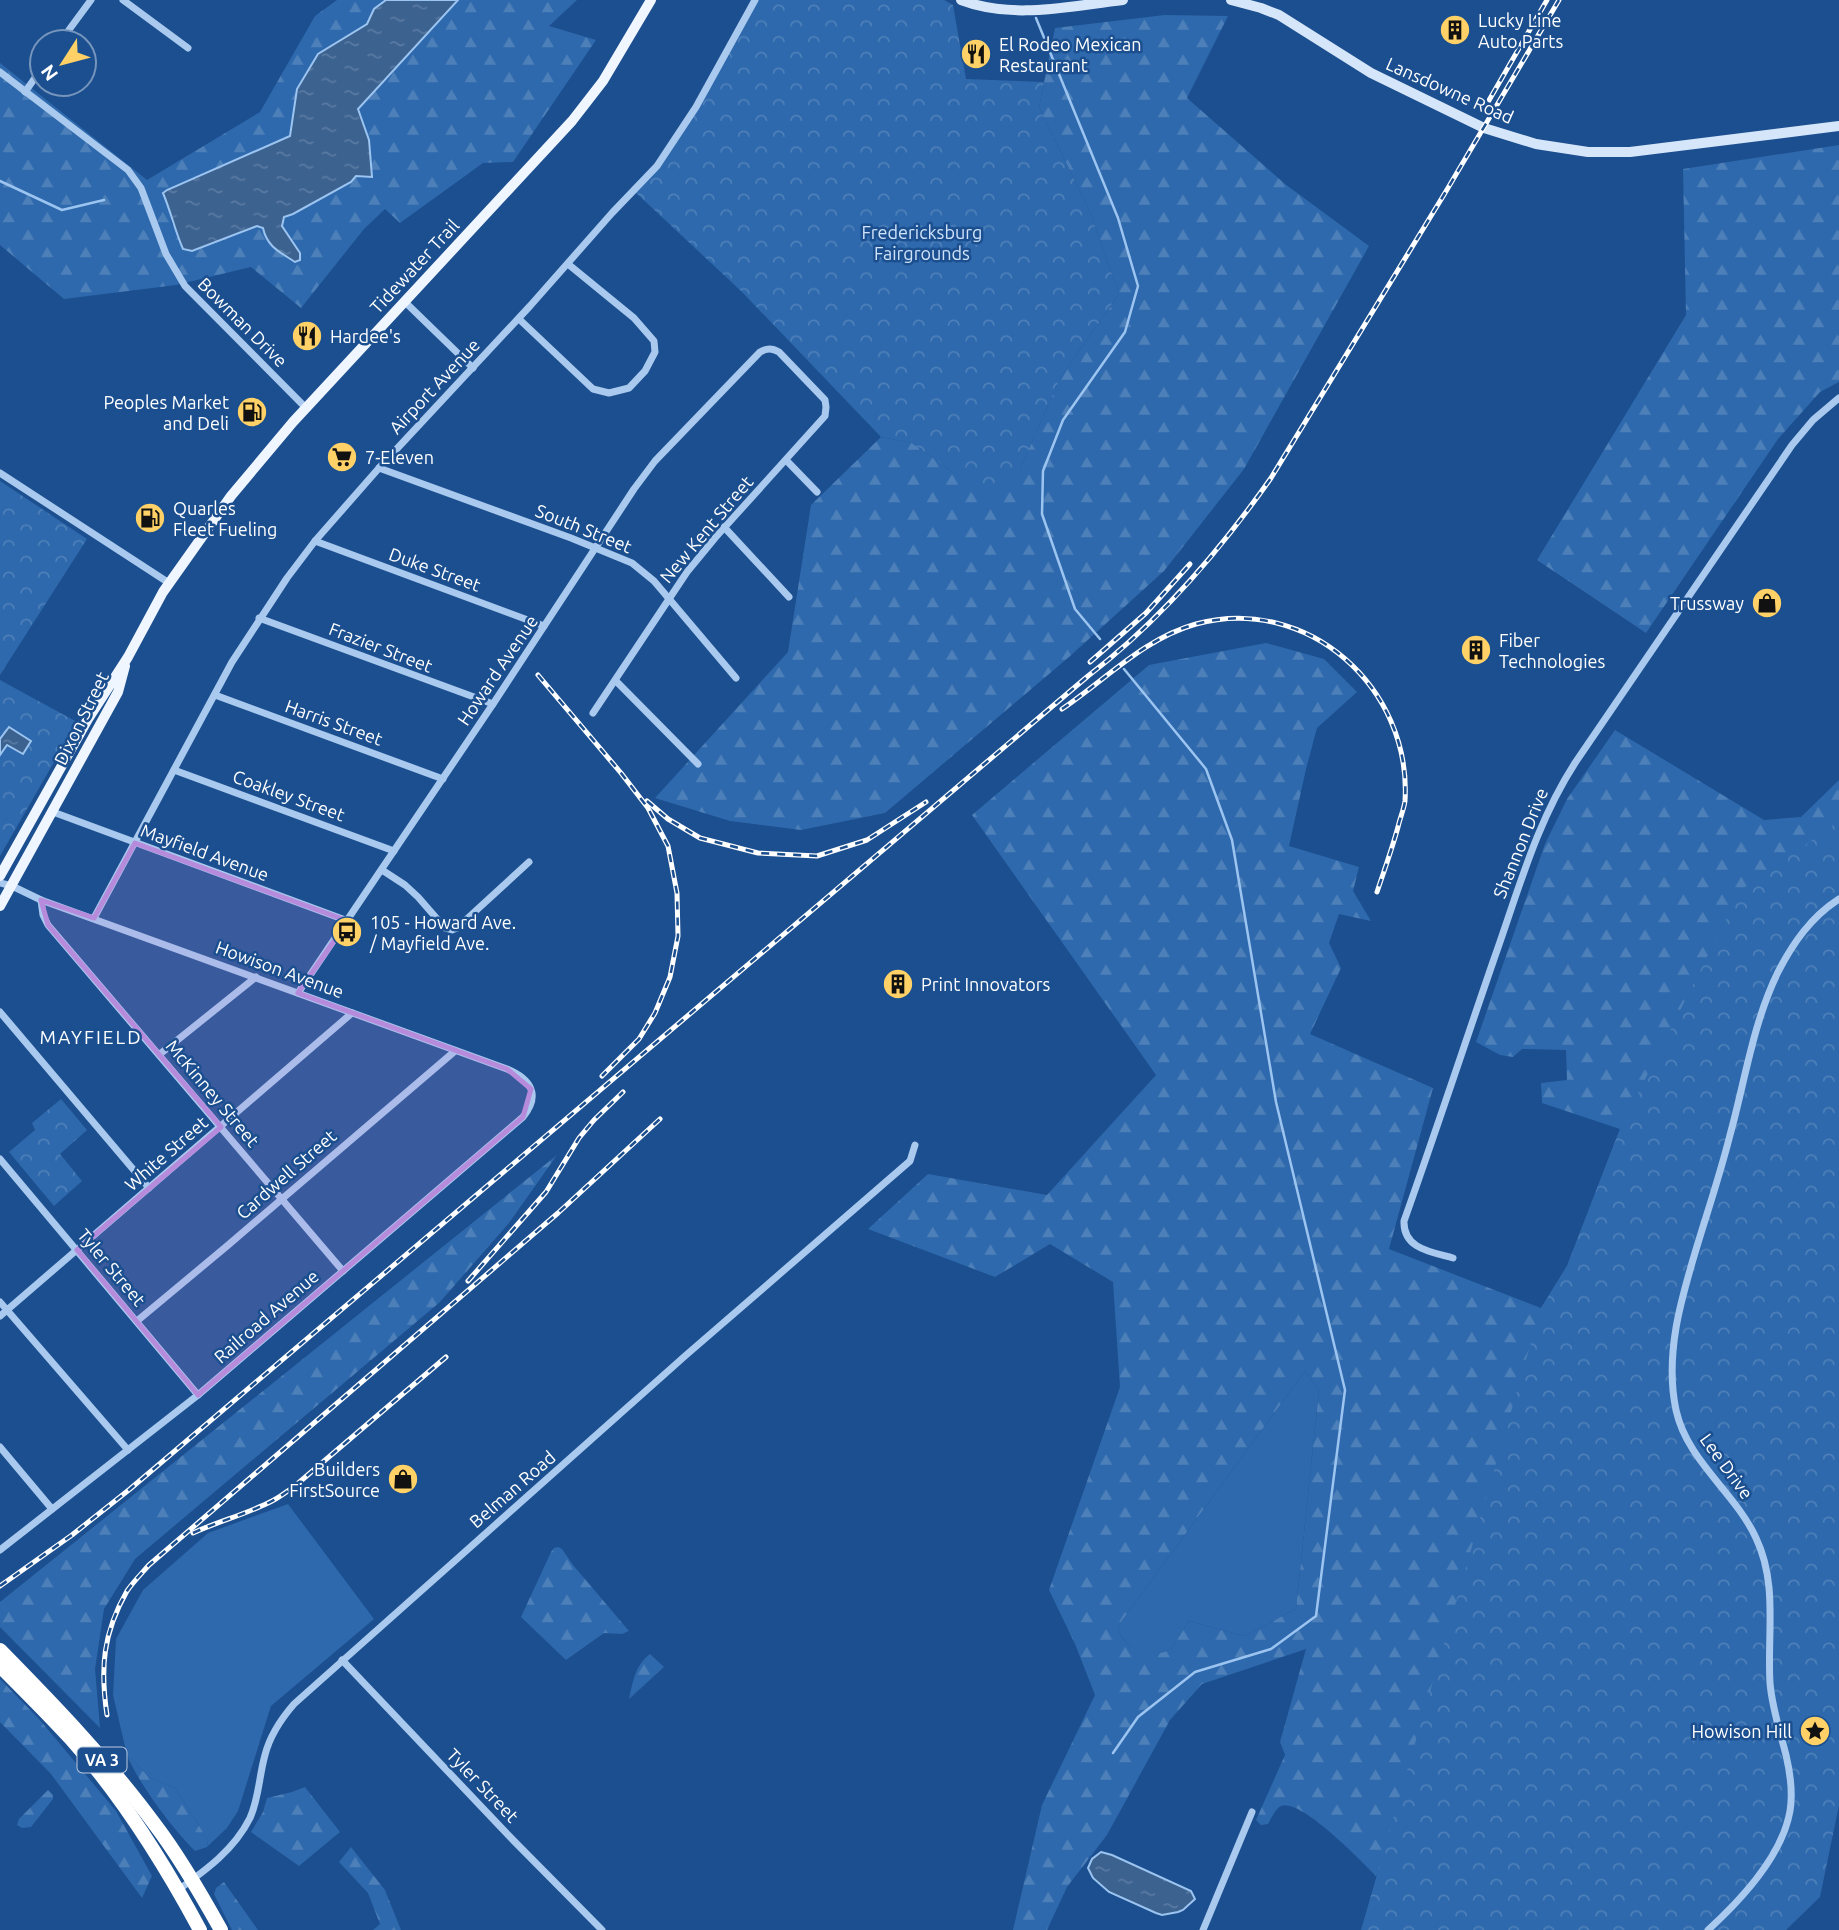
<svg xmlns="http://www.w3.org/2000/svg" width="1839" height="1930" viewBox="0 0 1839 1930" font-family="Ubuntu,sans-serif">
<defs>
<pattern id="forest-firs" width="22" height="20" patternUnits="userSpaceOnUse" patternTransform="scale(1.75)"><rect width="22" height="20" fill="#2e69ad"/><path d="M5 1l3.5 6h-7zM16 11l3.5 6h-7z" fill="#4d80b9"/></pattern>
<pattern id="park-crowns" width="20" height="18" patternUnits="userSpaceOnUse" patternTransform="scale(1.75)"><rect width="20" height="18" fill="#2e69ad"/><path d="M2 6a3 3 0 1 1 6 0M12 15a3 3 0 1 1 6 0" fill="none" stroke="#4d80b9"/></pattern>
<pattern id="water-ripples" width="26" height="14" patternUnits="userSpaceOnUse" patternTransform="scale(1.75)"><rect width="26" height="14" fill="#3c6290"/><path d="M2 4q2-2 4 0t4 0M15 11q2-2 4 0t4 0" fill="none" stroke="#597aa1"/></pattern>
</defs>
<rect width="100%" height="100%" fill="#1b4f8f"/>
<g fill="#2e69ad">
<path d="M1305,1371L1319,1390L1296,1609L1244,1636L1189,1621L1171,1649C1166,1651 1158,1655 1153,1655C1139,1654 1118,1641 1118,1626Z"/>
<polygon points="288,1504 374,1619 271,1706 238,1811 227,1828 207,1847 208,1840 175,1788 150,1778 127,1755 113,1695 116,1639 143,1590 208,1533"/>
</g>
<g fill="url(#forest-firs)" fill-rule="evenodd">
<polygon points="337,0 386,0 374,9 367,24 339,40 297,89 290,136 167,190 163,193 168,206 172,224 192,251 257,226 263,228 300,253 282,226 284,217 293,214 351,182 356,176 362,175 369,140 358,109 458,0 577,0 549,26 596,40 513,162 483,163 400,223 385,209 364,229 301,308 251,267 176,285 64,299 0,245 0,63 147,180 260,112 315,16"/>
<polygon points="1165,15 1228,16 1187,98 1285,184 1369,246 1244,469 1164,571 1069,657 885,813 801,830 730,821 655,798 788,652 811,505 881,437 912,443 954,473 1020,469 1060,378 1119,294 1090,212 1039,107 1055,28"/>
<polygon points="1839,145 1839,382 1820,392 1778,439 1646,633 1537,560 1686,315 1683,169"/>
<path d="M1266,643L1324,659L1357,692L1317,728L1306,769L1289,846L1359,867L1353,891L1371,921L1339,914L1329,943L1341,968L1310,1034L1433,1088L1389,1249L1541,1308L1567,1266L1620,1129L1542,1103L1541,1083L1567,1080L1566,1050L1522,1049L1513,1057L1500,1055L1476,1042L1545,844L1567,799L1615,730L1764,820L1801,817L1839,780V1338L1376,1876C1362,1862 1301,1798 1281,1806C1275,1809 1271,1819 1268,1824L1261,1825L1256,1820L1285,1755L1280,1742L1306,1649L1202,1684L1170,1720L1107,1835L1067,1887L1047,1930H1013L1042,1805L1095,1695L1075,1644L1049,1590L1120,1387L1113,1282L1050,1244L995,1277L868,1229L928,1174L1047,1195L1156,1075L972,815L1149,665ZM1305,1371L1319,1390L1296,1609L1244,1636L1189,1621L1171,1649C1166,1651 1158,1655 1153,1654C1139,1654 1118,1641 1118,1626Z"/>
<polygon points="557,1155 509,1223 440,1302 135,1559 104,1609 95,1669 100,1728 0,1627 0,1602"/>
<polygon points="558,1547 562,1549 573,1565 629,1631 622,1634 604,1633 566,1660 521,1617 551,1552 554,1548"/>
<path d="M650,1654L664,1667L629,1699C633,1682 635,1665 650,1654Z"/>
<polygon points="0,1679 39,1719 116,1811 152,1876 142,1898 51,1774 0,1722"/>
<path d="M127,1755L150,1778L175,1788L208,1840L207,1847L195,1851C172,1828 139,1784 127,1755Z"/>
<polygon points="305,1787 340,1832 299,1866 251,1832 263,1812 267,1798 292,1792"/>
<polygon points="48,1790 53,1795 53,1799 31,1827 22,1828 17,1825 19,1819"/>
<polygon points="351,1847 385,1890 401,1930 373,1930 380,1924 368,1893 339,1862"/>
<polygon points="224,1882 258,1930 232,1930 214,1894 216,1888"/>
</g>
<g fill="url(#park-crowns)">
<polygon points="755,0 944,0 953,5 966,79 1044,82 1039,107 1090,212 1119,294 1060,378 1020,469 1001,494 954,473 912,443 881,437 742,292 634,191 670,149"/>
<polygon points="0,481 87,539 0,675"/>
<polygon points="0,680 77,722 0,856"/>
<polygon points="1839,821 1839,1805 1820,1897 1786,1930 1361,1930 1541,1308 1567,1266 1620,1129 1741,890"/>
<polygon points="61,1099 87,1130 60,1154 82,1181 54,1206 9,1152 35,1130 32,1123"/>
</g>
<g fill="url(#water-ripples)" stroke="#9cc4f0" stroke-width="2">
<path d="M386,0H458L358,109L369,140L372,177L356,176L351,182L293,214L284,217L282,226L300,253V260L295,262C280,252 267,247 263,228L257,226L192,251L183,249C175,231 171,212 163,193L167,190L290,136L297,89L318,54L367,24L374,9Z"/>
<polygon points="9,727 31,741 23,754 7,745 0,755 0,739"/>
<polygon points="1101,1852 1112,1855 1191,1891 1195,1899 1183,1910 1178,1912 1162,1915 1156,1913 1109,1892 1093,1878 1088,1868 1092,1859"/>
</g>
<g fill="none" stroke-linecap="round" stroke-linejoin="round">
<g stroke="#9cc4f0" stroke-width="2.5">
<polyline points="1036,18 1118,218 1138,286 1125,332 1063,420 1043,471 1042,514 1075,609 1100,639"/>
<polyline points="0,181 62,210 104,200"/>
<polyline points="1113,1753 1138,1717 1195,1672 1271,1649 1316,1616 1345,1390 1276,1102 1232,840 1206,769 1124,669"/>
</g>
<g stroke="#a9c9ee" stroke-width="7">
<polyline points="123,0 188,48"/>
<polyline points="60,42 91,0"/>
<polyline points="0,72 128,170 141,188 166,254 185,286 306,408"/>
<polyline points="25,92 42,68"/>
<polyline points="405,302 473,368"/>
<polyline points="519,319 593,389 609,393 629,388 645,371 655,352 654,341 634,318 568,264"/>
<polyline points="786,460 817,492"/>
<polyline points="379,468 571,538 632,563 654,581 736,678"/>
<polyline points="0,473 169,583"/>
<polyline points="724,527 789,597"/>
<polyline points="315,541 544,626"/>
<polyline points="259,618 493,704"/>
<polyline points="616,681 698,764"/>
<polyline points="215,695 443,779"/>
<polyline points="174,770 394,851"/>
<polyline points="53,812 348,921"/>
<polyline points="382,870 405,885 418,897 445,928 452,930 457,928 529,862"/>
<path d="M0,883L12,886L41,900L507,1069C531,1079 541,1095 523,1117L198,1395L0,1550"/>
<polyline points="41,900 43,915 48,925 343,1271"/>
<polyline points="94,918 232,662 287,578 315,541 379,468 530,306 612,213 657,166 696,107 755,0"/>
<path d="M298,993L493,704L634,489L655,461L760,352C767,348 772,348 779,352L825,400L826,407L825,416L715,538L687,572L593,713"/>
<polyline points="0,1012 149,1188"/>
<polyline points="160,1054 256,977"/>
<polyline points="0,1159 198,1395"/>
<path d="M1453,1258C1432,1252 1403,1249 1404,1221C1435,1134 1464,1046 1494,959C1518,892 1536,823 1575,763L1792,445L1813,420L1839,398"/>
<polyline points="0,1302 128,1450"/>
<polyline points="0,1316 352,1013"/>
<polyline points="137,1321 227,1246 455,1051"/>
<polyline points="0,1447 52,1509"/>
<polyline points="342,1660 513,1840 602,1930"/>
<path d="M178,1890C206,1870 234,1850 250,1818C259,1798 259,1776 265,1755C270,1735 281,1719 294,1704L685,1356L910,1161L915,1145"/>
<polyline points="1203,1930 1252,1812"/>
<path d="M1708,1930C1741,1900 1782,1857 1790,1811C1793,1793 1790,1772 1786,1755C1780,1731 1772,1708 1770,1683C1767,1634 1778,1584 1756,1538C1735,1492 1687,1461 1676,1410C1664,1353 1682,1296 1698,1243C1709,1207 1721,1171 1730,1135C1745,1081 1753,1023 1778,972C1793,943 1811,917 1839,899"/>
</g>
<g stroke="#d6e6fa" stroke-width="10">
<path d="M961,0C1013,20 1069,6 1123,0"/>
<polyline points="1231,0 1261,8 1279,15 1371,73 1484,128 1536,144 1588,152 1630,152 1839,126"/>
</g>
<g stroke="#f0f6ff" stroke-width="10">
<polyline points="0,876 88,719 128,657 163,592 231,496 293,422 572,121 603,81 651,0"/>
<polyline points="0,906 118,692 125,666"/>
</g>
<g stroke="#fff" stroke-width="14">
<path d="M0,1650C55,1706 110,1763 156,1826C181,1859 201,1894 221,1930"/>
<path d="M0,1666C24,1690 48,1714 71,1739C122,1796 164,1863 200,1930"/>
</g>
<g stroke="#fff" stroke-width="5">
<g id="rail">
<polyline points="1484,109 1547,0"/>
<polyline points="1090,662 1146,613 1190,564"/>
<polyline points="538,675 621,773 648,808 668,846 677,893 678,936 670,977 655,1013 639,1039 602,1076"/>
<path d="M1062,709C1105,680 1145,638 1196,624C1308,594 1412,688 1405,801C1404,809 1400,818 1398,827C1392,849 1384,871 1377,892"/>
<polyline points="647,801 668,819 700,838 758,853 817,856 867,840 926,802"/>
<polyline points="468,1281 546,1192 579,1138 594,1120 623,1092"/>
<path d="M193,1533C219,1521 247,1514 272,1501C280,1497 288,1491 296,1485L446,1357"/>
<path d="M0,1586L72,1535L130,1489L1088,676C1160,621 1219,552 1271,478L1445,193L1559,0"/>
<path d="M107,1715C100,1668 103,1633 127,1591C133,1582 142,1573 149,1565L558,1213L660,1119"/>
</g>
</g>
<use href="#rail" stroke="#1b4f8f" stroke-width="2.5" stroke-dasharray="8" stroke-linecap="butt"/>
</g>
<path fill="#b68bdc" fill-opacity="0.2" stroke="#b68bdc" stroke-width="5" stroke-linejoin="round" d="M135,843L348,921L298,993L507,1069L531,1089L523,1117L198,1395L77,1250L221,1127L48,925L41,900L94,918Z"/>
<defs>
<g id="building-disc" transform="scale(1.575)"><circle r="9.5" fill="#ffd166" stroke="#1b4f8f"/><path d="M-4-6H4V6H1V3H-1V6H-4ZM-2.5-4.3h1.7v1.8h-1.7ZM.8-4.3h1.7v1.8H.8ZM-2.5-1h1.7V.8h-1.7ZM.8-1h1.7V.8H.8Z" fill="#111"/></g>
<g id="restaurant-disc" transform="scale(1.575)"><circle r="9.5" fill="#ffd166" stroke="#1b4f8f"/><path d="M-5-6h1v4h1v-4h1v4h1v-4h1v5L-1.5 .5V6h-2V.5L-5-1ZM5-6V6H3V1.5H1.5Q1.5-4 5-6Z" fill="#111"/></g>
<g id="fuel-disc" transform="scale(1.575)"><circle r="9.5" fill="#ffd166" stroke="#1b4f8f"/><path d="M-5.5-6h7V0h2V4h1.3V-2.5L3-4.5l.8-.8L6-3V5H2.5V1h-1V6h-7ZM-4.2-4.7v3.2H.2V-4.7Z" fill="#111"/></g>
<g id="supermarket-disc" transform="scale(1.575)"><circle r="9.5" fill="#ffd166" stroke="#1b4f8f"/><path d="M-6-5.5h2.5l.6 2H6L4.5 2H-2.5L-4.4-4H-6ZM-1.5 3.2a1.3 1.3 0 1 0 .1 0ZM3 3.2a1.3 1.3 0 1 0 .1 0Z" fill="#111"/></g>
<g id="shop-disc" transform="scale(1.575)"><circle r="9.5" fill="#ffd166" stroke="#1b4f8f"/><path d="M-5-2.5h2.3a2.7 3.5 0 0 1 5.4 0H5L5.5 6h-11ZM-1.5-2.5h3a1.5 2.3 0 0 0-3 0Z" fill="#111"/></g>
<g id="bus-disc" transform="scale(1.575)"><circle r="9.5" fill="#ffd166" stroke="#1b4f8f"/><path d="M-5-6H5V4H4V6H2V4H-2V6H-4V4H-5ZM-3.5-4V0h7V-4ZM-3.5 1.2v1.5H-2V1.2ZM2 1.2v1.5H3.5V1.2Z" fill="#111"/></g>
<g id="sight-disc" transform="scale(1.575)"><circle r="9.5" fill="#ffd166" stroke="#1b4f8f"/><path d="M0-6L1.8-2.2L6-1.7L2.9 1.2L3.7 5.4L0 3.3L-3.7 5.4L-2.9 1.2L-6-1.7L-1.8-2.2Z" fill="#111"/></g>
</defs>
<g fill-rule="evenodd">
<use href="#building-disc" x="1455" y="30"/>
<use href="#restaurant-disc" x="976" y="54"/>
<use href="#restaurant-disc" x="307" y="336"/>
<use href="#fuel-disc" x="252" y="412"/>
<use href="#supermarket-disc" x="342" y="457"/>
<use href="#fuel-disc" x="150" y="518"/>
<use href="#shop-disc" x="1767" y="603"/>
<use href="#building-disc" x="1476" y="650"/>
<use href="#bus-disc" x="347" y="932"/>
<use href="#building-disc" x="898" y="984"/>
<use href="#shop-disc" x="403" y="1479"/>
<use href="#sight-disc" x="1815" y="1731"/>
</g>
<g text-anchor="middle" dominant-baseline="central" stroke-width="5" stroke-linejoin="round" paint-order="stroke">
<rect fill="#1b4f8f" stroke="#bbcadd" stroke-width="2" x="77.5" y="1747.5" width="49" height="25" rx="5"/>
<g font-size="16" font-weight="bold" fill="#fff">
<text x="102" y="1760">VA 3</text>
</g>
<g font-size="18" fill="#fff" stroke="#1b4f8f" text-anchor="start">
<text x="1478" y="20">Lucky Line<tspan x="1478" dy="21">Auto Parts</tspan></text>
<text x="999" y="44">El Rodeo Mexican<tspan x="999" dy="21">Restaurant</tspan></text>
<text x="330" y="336">Hardee's</text>
<text x="229" y="402" text-anchor="end">Peoples Market<tspan x="229" dy="21">and Deli</tspan></text>
<text x="365" y="457">7-Eleven</text>
<text x="173" y="508">Quarles<tspan x="173" dy="21">Fleet Fueling</tspan></text>
<text x="1744" y="603" text-anchor="end">Trussway</text>
<text x="1499" y="640">Fiber<tspan x="1499" dy="21">Technologies</tspan></text>
<text x="370" y="922">105 - Howard Ave.<tspan x="370" dy="21">/ Mayfield Ave.</tspan></text>
<text x="921" y="984">Print Innovators</text>
<text x="380" y="1469" text-anchor="end">Builders<tspan x="380" dy="21">FirstSource</tspan></text>
<text x="1792" y="1731" text-anchor="end">Howison Hill</text>
</g>
<g font-size="18" fill="#fff" stroke="#1b4f8f">
<text transform="translate(1450 90) rotate(24)">Lansdowne Road</text>
<text transform="translate(414 266) rotate(-47)">Tidewater Trail</text>
<text transform="translate(243 322) rotate(45)">Bowman Drive</text>
<text transform="translate(434 386) rotate(-47)">Airport Avenue</text>
<text transform="translate(584 528) rotate(22)">South Street</text>
<text transform="translate(706 529) rotate(-50)">New Kent Street</text>
<text transform="translate(435 569) rotate(20)">Duke Street</text>
<text transform="translate(381 647) rotate(21)">Frazier Street</text>
<text transform="translate(497 670) rotate(-56)">Howard Avenue</text>
<text transform="translate(81 718) rotate(-64)">Dixon Street</text>
<text transform="translate(334 722) rotate(20)">Harris Street</text>
<text transform="translate(289 795) rotate(20)">Coakley Street</text>
<text transform="translate(1520 843) rotate(-68)">Shannon Drive</text>
<text transform="translate(205 852) rotate(20)">Mayfield Avenue</text>
<text transform="translate(280 969) rotate(20)">Howison Avenue</text>
<text transform="translate(213 1093) rotate(50)">McKinney Street</text>
<text transform="translate(166 1153) rotate(-41)">White Street</text>
<text transform="translate(286 1174) rotate(-41)">Cardwell Street</text>
<text transform="translate(112 1267) rotate(50)">Tyler Street</text>
<text transform="translate(266 1316) rotate(-41)">Railroad Avenue</text>
<text transform="translate(1727 1466) rotate(54)">Lee Drive</text>
<text transform="translate(512 1489) rotate(-41)">Belman Road</text>
<text transform="translate(483 1785) rotate(46)">Tyler Street</text>
</g>
<g font-size="18" fill="#cfe3fa" stroke="#1b4f8f">
<text x="922" y="232">Fredericksburg<tspan x="922" dy="21">Fairgrounds</tspan></text>
</g>
<g font-size="19" letter-spacing="2" fill="#fff" stroke="#1b4f8f">
<text x="91" y="1037">MAYFIELD</text>
</g>
</g>
<g transform="translate(63 63) rotate(234)"><circle r="33" fill="#1b4f8f" stroke="#7695bc" stroke-width="2"/>
<path d="M0-5L12 26L0 18L-12 26Z" fill="#ffd166"/>
<text y="-10" font-size="19" font-weight="bold" text-anchor="middle" fill="#ffffff">N</text>
</g>
</svg>
